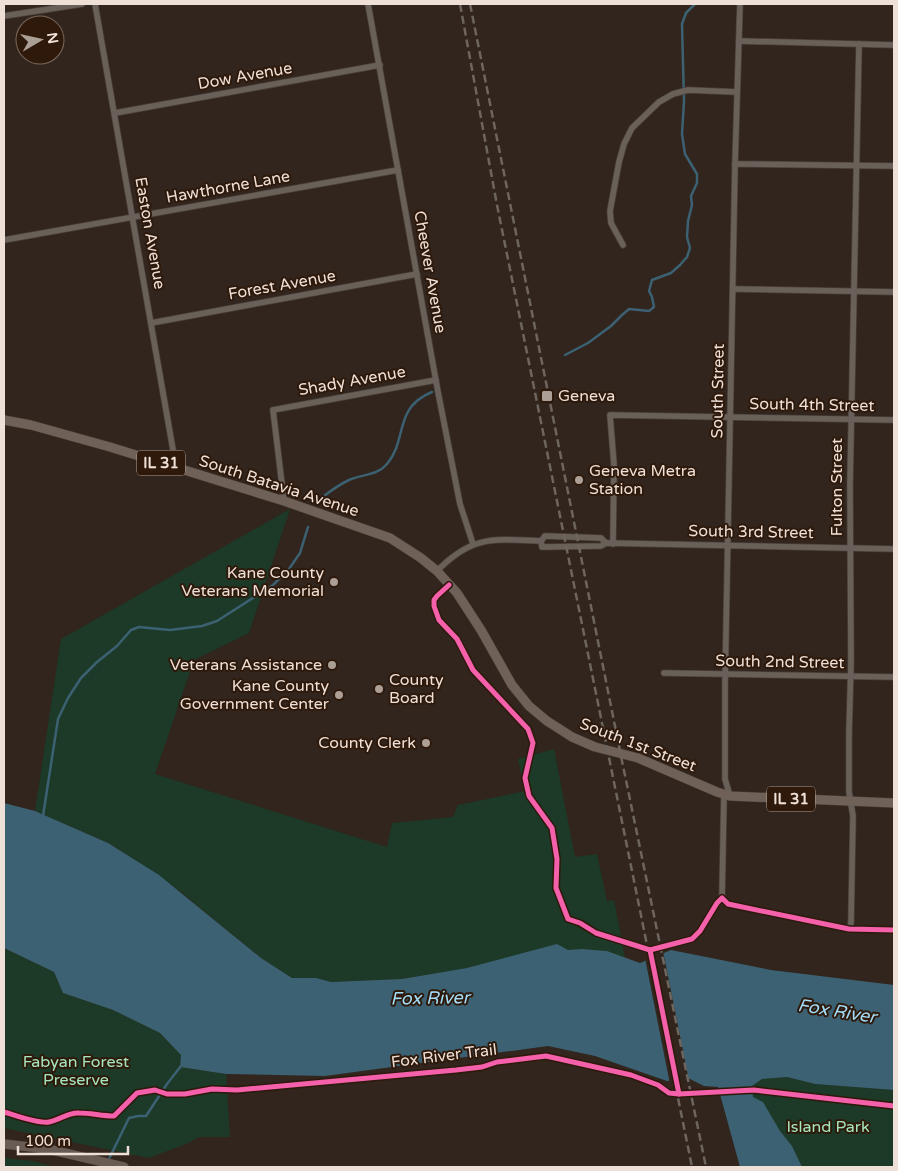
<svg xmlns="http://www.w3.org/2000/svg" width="898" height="1171" viewBox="0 0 898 1171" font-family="'Varela Round',sans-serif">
<rect width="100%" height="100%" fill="#31251d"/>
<g fill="#1c3a27">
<polygon points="290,509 249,633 194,660 155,774 387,847 392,823 453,817 458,805 525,791 518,759 554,749 575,857 597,854 607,901 614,900 615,905 625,958 607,951 582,949 402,979 331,982 316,978 292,978 261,958 181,892 143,865 108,843 35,811 61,639"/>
<polygon points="4,948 54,972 63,993 113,1010 160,1033 181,1055 180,1067 226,1074 230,1137 199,1137 186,1144 149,1158 4,1128"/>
<polygon points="787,1077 815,1084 894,1090 894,1167 802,1167 792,1146 753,1097 752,1086 762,1079"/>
<polygon points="4,1158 33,1161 55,1167 4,1167"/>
</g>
<polygon fill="#3c6172" points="4,803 35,811 108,843 159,875 261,958 292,978 316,978 331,982 402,979 467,968 557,944 568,950 582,949 607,951 640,963 671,950 771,970 894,985 894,1090 815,1084 787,1077 762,1079 752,1086 753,1097 763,1102 780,1131 792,1146 802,1167 740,1167 718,1087 704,1086 690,1079 667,1081 595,1056 548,1046 325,1076 226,1074 180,1067 181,1055 160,1033 113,1010 63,993 54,972 4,948"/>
<g fill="#31251d">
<polygon points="663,951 689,1081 679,1083 653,955"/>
<polygon points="650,956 676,1083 670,1084 645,958"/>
</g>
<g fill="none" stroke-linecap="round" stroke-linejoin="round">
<g stroke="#3c6172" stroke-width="2.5">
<polyline points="565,355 588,343 611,326 622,315 629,309 649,311 654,307 652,297 649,291 652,280 671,273 680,265 687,257 690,248 687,237 688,221 692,205 691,196 697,183 697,174 685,154 682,134 684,101 682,24 686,13 695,4"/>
<path d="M320,499C329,492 338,485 349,480C362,474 377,476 387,464C408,439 393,408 432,392"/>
<polyline points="43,816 58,719 68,698 81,678 97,662 117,646 131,630 139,627 170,630 202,626 217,621 273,585 289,569 300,553 308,527"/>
<polyline points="105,1167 129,1118 138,1116 146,1116 167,1084 181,1066"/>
</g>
<g stroke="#4b403a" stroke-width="7">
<g id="street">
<polyline points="95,4 176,467"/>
<polyline points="368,4 438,392 460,504 473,544"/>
<polyline points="4,16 82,4"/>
<polyline points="739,41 894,45"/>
<polyline points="115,113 380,65"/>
<polyline points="735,164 894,166"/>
<polyline points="4,240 398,170"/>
<polyline points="623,245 611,223 610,211 619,162 624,144 632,128 659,102 673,94 688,90 737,92"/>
<polyline points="733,289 894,292"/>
<polyline points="151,323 417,274"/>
<polyline points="284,501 273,410 436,380"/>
<polyline points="541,541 542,547 601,546 606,543 894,549"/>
<polyline points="613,544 614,465 610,415 894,420"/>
<path d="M437,571C472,535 493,539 541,541L545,536L601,538L606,543"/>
<polyline points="664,673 894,677"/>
<polyline points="724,794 722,898 728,904 849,929 894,930"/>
<polyline points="730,796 725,779 725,685 735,164 740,4"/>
<polyline points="849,929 851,923 853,816 849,792 849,733 851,663 850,484 859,44"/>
</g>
</g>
<g stroke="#4b403a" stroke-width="10">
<polyline id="secondary" points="4,1144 48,1149 124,1167"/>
</g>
<g stroke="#4b403a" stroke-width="10">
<polyline id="primary" points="4,420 31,425 110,447 284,501 390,538 421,558 437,571 457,593 481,630 512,685 529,706 547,721 572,737 595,747 638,758 717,792 730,796 894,803"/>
</g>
<use href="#street" stroke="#69605a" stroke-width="5.5"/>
<use href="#secondary" stroke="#685c54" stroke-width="9"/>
<use href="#primary" stroke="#6f6158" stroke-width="9"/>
<g stroke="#6d655e" stroke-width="2.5" stroke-dasharray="8 4" stroke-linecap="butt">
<polyline points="460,4 497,205 692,1167"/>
<polyline points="470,4 622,761 706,1167"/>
</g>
<g stroke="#2e190b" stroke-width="8">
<g id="cycleway">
<polyline points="449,585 437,596 434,600 434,606 439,620 457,639 473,670 528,729 533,743 525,778 529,796 552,828 557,859 556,888 568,919 580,923 596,933 650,950 692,939 700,931 717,903 722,898 728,904 849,929 894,930"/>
<polyline points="650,950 679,1094"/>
<path d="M4,1112C15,1115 38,1124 49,1122C60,1120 68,1112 79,1113C91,1113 102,1116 114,1116L137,1093L155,1090L167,1094H185L212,1089L237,1090L456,1070L482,1067L497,1062L546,1056L631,1075L658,1085L669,1093L679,1094L754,1090L894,1106"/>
</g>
</g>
<use href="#cycleway" stroke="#f560ab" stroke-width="5"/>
</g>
<g fill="#ac9f96" stroke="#2e190b" stroke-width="2">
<rect x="541" y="390" width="12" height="12" rx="2.5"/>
<circle cx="579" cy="480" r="5"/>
<circle cx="334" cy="582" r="5"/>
<circle cx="332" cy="665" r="5"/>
<circle cx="379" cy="689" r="5"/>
<circle cx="339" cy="695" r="5"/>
<circle cx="426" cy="743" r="5"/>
</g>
<g text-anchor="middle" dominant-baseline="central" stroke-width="4" stroke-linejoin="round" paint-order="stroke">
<g fill="#2e190b" stroke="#b5a49a" stroke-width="1">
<rect x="137" y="450.5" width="48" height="25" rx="4"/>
<rect x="767" y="786.5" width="48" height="25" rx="4"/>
</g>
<g font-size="15" font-weight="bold" fill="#efe0d7">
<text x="161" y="463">IL 31</text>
<text x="791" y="799">IL 31</text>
</g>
<g font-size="16" fill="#efe0d7" stroke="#2e190b">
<text transform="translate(245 76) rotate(-10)">Dow Avenue</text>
<text transform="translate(228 187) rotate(-10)">Hawthorne Lane</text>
<text transform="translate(150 233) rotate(80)">Easton Avenue</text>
<text transform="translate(430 272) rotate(80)">Cheever Avenue</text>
<text transform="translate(282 285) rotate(-10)">Forest Avenue</text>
<text transform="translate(352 381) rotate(-10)">Shady Avenue</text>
<text transform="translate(718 391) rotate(-89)">South Street</text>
<text transform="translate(812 405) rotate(1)">South 4th Street</text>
<text transform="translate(279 486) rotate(18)">South Batavia Avenue</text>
<text transform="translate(837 487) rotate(-90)">Fulton Street</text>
<text transform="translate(751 532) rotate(1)">South 3rd Street</text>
<text transform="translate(780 662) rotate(1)">South 2nd Street</text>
<text transform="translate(638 745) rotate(21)">South 1st Street</text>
<text transform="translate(444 1056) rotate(-7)">Fox River Trail</text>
</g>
<g font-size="16" fill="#efe0d7" stroke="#2e190b" text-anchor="end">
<text x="558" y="396" text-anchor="start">Geneva</text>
<text x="589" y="471" text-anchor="start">Geneva Metra<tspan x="589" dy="18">Station</tspan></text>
<text x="324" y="573">Kane County<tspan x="324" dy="18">Veterans Memorial</tspan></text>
<text x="322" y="665">Veterans Assistance</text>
<text x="389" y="680" text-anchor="start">County<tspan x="389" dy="18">Board</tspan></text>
<text x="329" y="686">Kane County<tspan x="329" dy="18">Government Center</tspan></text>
<text x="416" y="743">County Clerk</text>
</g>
<g font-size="16" fill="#a6e6bd" stroke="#2e190b">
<text x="76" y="1062">Fabyan Forest<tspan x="76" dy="18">Preserve</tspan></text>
<text x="828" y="1127">Island Park</text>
</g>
<g font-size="18" font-style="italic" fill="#a3dcf7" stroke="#2e190b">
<text transform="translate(430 998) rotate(-1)">Fox River</text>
<text transform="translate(837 1011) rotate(9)">Fox River</text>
</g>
</g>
<rect width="898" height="1171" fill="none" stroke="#efe0d7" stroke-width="10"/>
<g transform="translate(40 40) rotate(81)"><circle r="24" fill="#2e190b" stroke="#7b695d"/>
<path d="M0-4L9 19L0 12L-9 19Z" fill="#ac9f96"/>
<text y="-8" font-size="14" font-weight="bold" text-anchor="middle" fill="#efe0d7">N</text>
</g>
<path d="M18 1146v8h110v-8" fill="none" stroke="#efe0d7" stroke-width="2.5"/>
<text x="25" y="1146" font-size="15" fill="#efe0d7" stroke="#2e190b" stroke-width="4" paint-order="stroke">100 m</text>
</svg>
